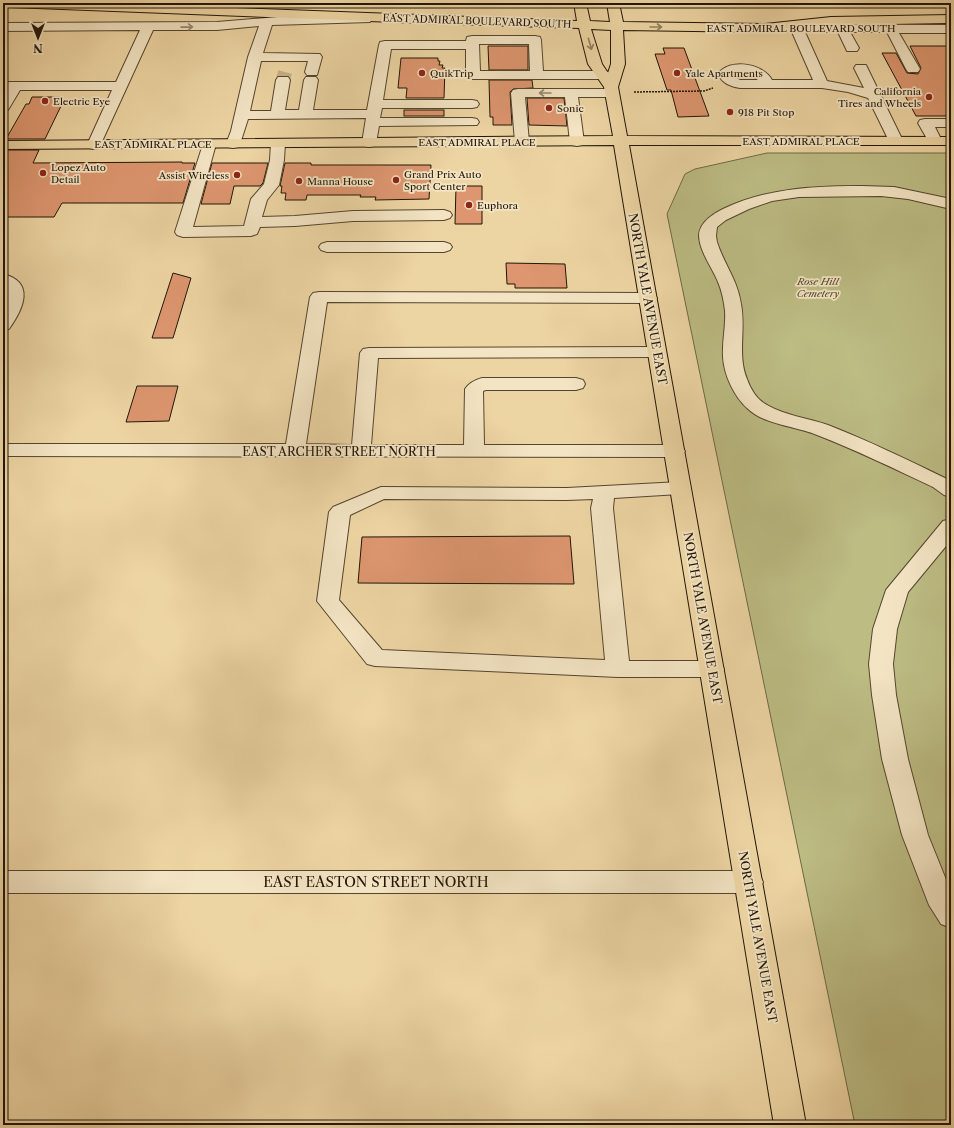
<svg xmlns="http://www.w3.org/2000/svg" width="954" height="1128" viewBox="0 0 954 1128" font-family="'Libre Caslon Text',serif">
<rect width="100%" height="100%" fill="#edd5a3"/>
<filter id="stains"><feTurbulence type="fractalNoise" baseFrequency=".005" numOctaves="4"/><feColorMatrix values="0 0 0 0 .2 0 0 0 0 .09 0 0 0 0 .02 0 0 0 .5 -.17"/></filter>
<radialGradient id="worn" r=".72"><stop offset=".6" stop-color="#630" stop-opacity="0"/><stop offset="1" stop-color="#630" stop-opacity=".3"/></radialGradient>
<polygon fill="#bcbc83" stroke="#6e6845" points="767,153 951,153 951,1125 855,1125 667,214 685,174 695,169"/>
<g fill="#dd966f" stroke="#211507">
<polygon points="488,46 528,46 528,70 489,70"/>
<polygon points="910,46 951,46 951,116 916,116 882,53 896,53 907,73 918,74 921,68"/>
<polygon points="663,48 684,48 709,116 678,117 671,90 667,90 655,54 665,54"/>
<polygon points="401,58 438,58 438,61 440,61 439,65 443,65 442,68 445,68 444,98 406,98 407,88 398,88"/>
<polygon points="489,80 532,80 533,88 513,89 510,92 512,125 493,125 493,117 490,117"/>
<polygon points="32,97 61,97 58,104 62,104 45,139 6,139 26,104 29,104"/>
<polygon points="527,98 564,98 567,126 529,125"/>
<rect x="404" y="110" width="40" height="6"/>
<polygon points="3,150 39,150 33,163 182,162 182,163 195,163 183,203 62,203 54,217 3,217"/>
<polygon points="212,163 268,163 263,183 260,186 234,186 230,204 201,204"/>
<polygon points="285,163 311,163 311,165 431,165 429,199 375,200 376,197 360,197 361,195 307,195 306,200 285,200 286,193 281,193 282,186 280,186"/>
<polygon points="456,186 482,186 482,224 455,224"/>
<polygon points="506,263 565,264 567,288 515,288 515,284 507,284"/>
<polygon points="173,273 191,278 173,338 152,338"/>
<polygon points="137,386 178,386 169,421 126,422"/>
<polygon points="570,536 574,584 358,583 362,537"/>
</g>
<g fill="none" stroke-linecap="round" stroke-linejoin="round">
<polyline stroke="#c4af84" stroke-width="14" stroke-dasharray="14 7" stroke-linecap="butt" points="283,80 285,72"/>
<g stroke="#54452e" stroke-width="2">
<g id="minor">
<path d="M366,15L370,16L372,19L370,22L272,25L263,53L320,54L322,57L317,75H307L305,72L308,61H261L250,111H271L276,80L278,77H288L290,80L285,110H299L304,80L306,77H316L318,80L313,110H367L379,45L380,42L385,41H466L467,37L472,36H535L540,37L541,40L543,71H603L608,72L610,75L608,78L603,79H473L468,78L466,75V49H391L383,100H472L477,101L479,104L477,107L472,108H382L380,118H472L477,119L479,122L477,125L379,126L376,143L374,146L369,147L364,146L362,143L366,118L248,119L240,144L238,147L233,148L228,147L226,144L231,131L248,57L259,26L217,30H153L99,148L94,149L89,148L87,145L112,90H20L8,110L3,111V95L6,90H3V82H116L140,30L3,31V23L217,22L278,17ZM479,44H529L530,71H480Z"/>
<path d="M774,24L951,25V33H899L920,69L918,72H908L906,69L887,32H850L859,48L857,51H847L838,32H805L827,81L864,88L854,68L856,65H866L903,141L901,144L896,145L891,144L889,141L868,98L848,92L822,88H740C730,86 723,84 718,74C729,58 763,63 772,80H813L792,32L770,31L768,28L770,25ZM737,73H749L758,80H740L732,75Z"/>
<polygon points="518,89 612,89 617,90 619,93 617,96 612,97 578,97 584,142 582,145 577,146 572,145 570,142 565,97 525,97 529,142 527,145 522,146 517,145 515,142 511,93 513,90"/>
<polygon points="925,119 951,119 951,127 935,127 942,141 940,144 935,145 930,144 918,123 920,120"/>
<polygon points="278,139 283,140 285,143 284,160 279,185 267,200 262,217 295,216 353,211 444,210 450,212 452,215 450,218 444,220 353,221 295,226 260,227 257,234 251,236 183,237 177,235 175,232 204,141 209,140 214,141 216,144 193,227 244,226 251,199 264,184 270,160 271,143 273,140"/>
<path d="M862,186L894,187L951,199V209L908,199L881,196L799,197L772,201L749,209L726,220L717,227L716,236L717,242C724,264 738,281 741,304C746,330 737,355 747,379C751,390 757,400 767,405C786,416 808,418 828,425C869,441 908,460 947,479L951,481V497L944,495L933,487C895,469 856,450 817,435C795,426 764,425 747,408C734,396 724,375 723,357C722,342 726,327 725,311C724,302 722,291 718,282C712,267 699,251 699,235C700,222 713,214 723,209C767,188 814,186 862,186Z"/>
<polygon points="327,242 444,242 450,244 452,247 450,250 444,252 327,252 321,250 319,247 321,244"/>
<path d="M3,274C35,282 24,308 9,329L3,330V306L6,298V287L3,285Z"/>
<path d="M319,292L648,293L654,294L657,298L654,302L648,303L327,302L306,444L352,445L360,353L363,349L369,348L657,347L663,348L666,352L663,356L657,357L378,358L371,445H464L465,389C469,383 475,380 482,378H576L583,380L585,384L583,388L576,390H486L483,391L484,445H675L682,447L685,451L682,455L675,457L3,456V444H286L310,297L313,293Z"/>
<path d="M680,482L687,484L690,488L687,492L680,494L614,498L613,508L629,661H712L720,663L724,669L720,675L712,677H618L375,666L367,664L317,601L329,512L333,507L381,487L567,488ZM384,499L567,500L593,499L591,508L605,660L382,650L339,600L350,515Z"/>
<polygon points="951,519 951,540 908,592 897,629 893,664 896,695 908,759 928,835 951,892 951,928 941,924 929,905 902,835 882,759 872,695 869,664 873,629 886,590 943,521"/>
<polygon points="3,871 749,871 759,874 763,882 759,890 749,893 3,893"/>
</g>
</g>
<g stroke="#211507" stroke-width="2">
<path id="major" d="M574,3H586L590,21L610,22L607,3H619L623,22L765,24L769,25L771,28L769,31L765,32L623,30L625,64L618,87L627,136L951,137V145H629L806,1125H774L614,145L3,149V141L613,136L604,87L588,64L579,28L394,22L390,21L388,18L390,15L394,14L577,21ZM591,29L611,30V64L608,73L602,64Z"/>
</g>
<g stroke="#211507" stroke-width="2">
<g id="highway">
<polygon points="4,3 104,3 394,14 398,15 400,18 398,21 394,22 10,7 6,6"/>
<polygon points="951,15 951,23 831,25 765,32 761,31 759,28 761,25 765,24 831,17"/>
</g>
</g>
<polyline stroke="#211507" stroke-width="1.5" stroke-dasharray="2 1" stroke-linecap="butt" points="634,92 704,91 713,88"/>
<use href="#minor" fill="#f3e4c3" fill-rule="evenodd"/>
<use href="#major" fill="#edd5a3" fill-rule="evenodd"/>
<use href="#highway" fill="#edd5a3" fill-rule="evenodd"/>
</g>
<defs><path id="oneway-shaft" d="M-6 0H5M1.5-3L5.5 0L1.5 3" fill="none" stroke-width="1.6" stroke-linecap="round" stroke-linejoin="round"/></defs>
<g stroke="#94876e">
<use href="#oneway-shaft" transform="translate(187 27) rotate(-1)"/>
<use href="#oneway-shaft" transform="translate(545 93) rotate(180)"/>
</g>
<g stroke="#917f5d">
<use href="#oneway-shaft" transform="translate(656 27)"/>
<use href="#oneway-shaft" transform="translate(590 44) rotate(74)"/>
</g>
<g fill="#8f2418" stroke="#f3e4c3" stroke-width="1.5">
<circle cx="422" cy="73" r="4"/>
<circle cx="677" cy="73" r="4"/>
<circle cx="929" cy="97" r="4"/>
<circle cx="45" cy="101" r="4"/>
<circle cx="549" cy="108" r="4"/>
<circle cx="730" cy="112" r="4"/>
<circle cx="43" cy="173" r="4"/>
<circle cx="237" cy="175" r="4"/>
<circle cx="396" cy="180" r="4"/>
<circle cx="299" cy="181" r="4"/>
<circle cx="469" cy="205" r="4"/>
</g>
<g text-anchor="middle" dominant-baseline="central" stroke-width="3.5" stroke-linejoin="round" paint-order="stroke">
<g font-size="10" fill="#211507" stroke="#f3e4c3">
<text transform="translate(477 21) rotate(2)">EAST ADMIRAL BOULEVARD SOUTH</text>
<text x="801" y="28">EAST ADMIRAL BOULEVARD SOUTH</text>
<text x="801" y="141">EAST ADMIRAL PLACE</text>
<text x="477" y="142">EAST ADMIRAL PLACE</text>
<text x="153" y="144">EAST ADMIRAL PLACE</text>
</g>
<g font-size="10" fill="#211507" stroke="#f3e4c3" text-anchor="start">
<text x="430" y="73">QuikTrip</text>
<text x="685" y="73">Yale Apartments</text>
<text x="921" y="91" text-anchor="end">California<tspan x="921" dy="12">Tires and Wheels</tspan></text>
<text x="53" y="101">Electric Eye</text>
<text x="557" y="108">Sonic</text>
<text x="738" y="112">918 Pit Stop</text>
<text x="51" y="167">Lopez Auto<tspan x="51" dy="12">Detail</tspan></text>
<text x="404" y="174">Grand Prix Auto<tspan x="404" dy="12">Sport Center</tspan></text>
<text x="229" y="175" text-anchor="end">Assist Wireless</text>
<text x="307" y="181">Manna House</text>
<text x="477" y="205">Euphora</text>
</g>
<g font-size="10" font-style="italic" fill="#50472c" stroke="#f3e4c3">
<text x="818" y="281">Rose Hill<tspan x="818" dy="12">Cemetery</tspan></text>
</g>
<g font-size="12" fill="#211507" stroke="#f3e4c3">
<text transform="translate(648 299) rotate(80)">NORTH YALE AVENUE EAST</text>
<text x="339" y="451">EAST ARCHER STREET NORTH</text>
<text transform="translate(703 618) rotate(80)">NORTH YALE AVENUE EAST</text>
<text transform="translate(758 937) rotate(80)">NORTH YALE AVENUE EAST</text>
</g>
<g font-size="14" fill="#211507" stroke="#f3e4c3">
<text x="376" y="882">EAST EASTON STREET NORTH</text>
</g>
</g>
<rect width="954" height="1128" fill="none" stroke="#edd5a3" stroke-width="16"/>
<rect x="4" y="4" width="946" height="1120" fill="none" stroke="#211507" stroke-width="2"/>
<rect x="8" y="8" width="938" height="1112" fill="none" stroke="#211507"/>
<g transform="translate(38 38) rotate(180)" stroke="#f3e4c3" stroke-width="3" paint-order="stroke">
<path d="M0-3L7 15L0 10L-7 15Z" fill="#211507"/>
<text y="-6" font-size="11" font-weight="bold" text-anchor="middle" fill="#211507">N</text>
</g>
<rect width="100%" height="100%" filter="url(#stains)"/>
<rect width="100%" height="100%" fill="url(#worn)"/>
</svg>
